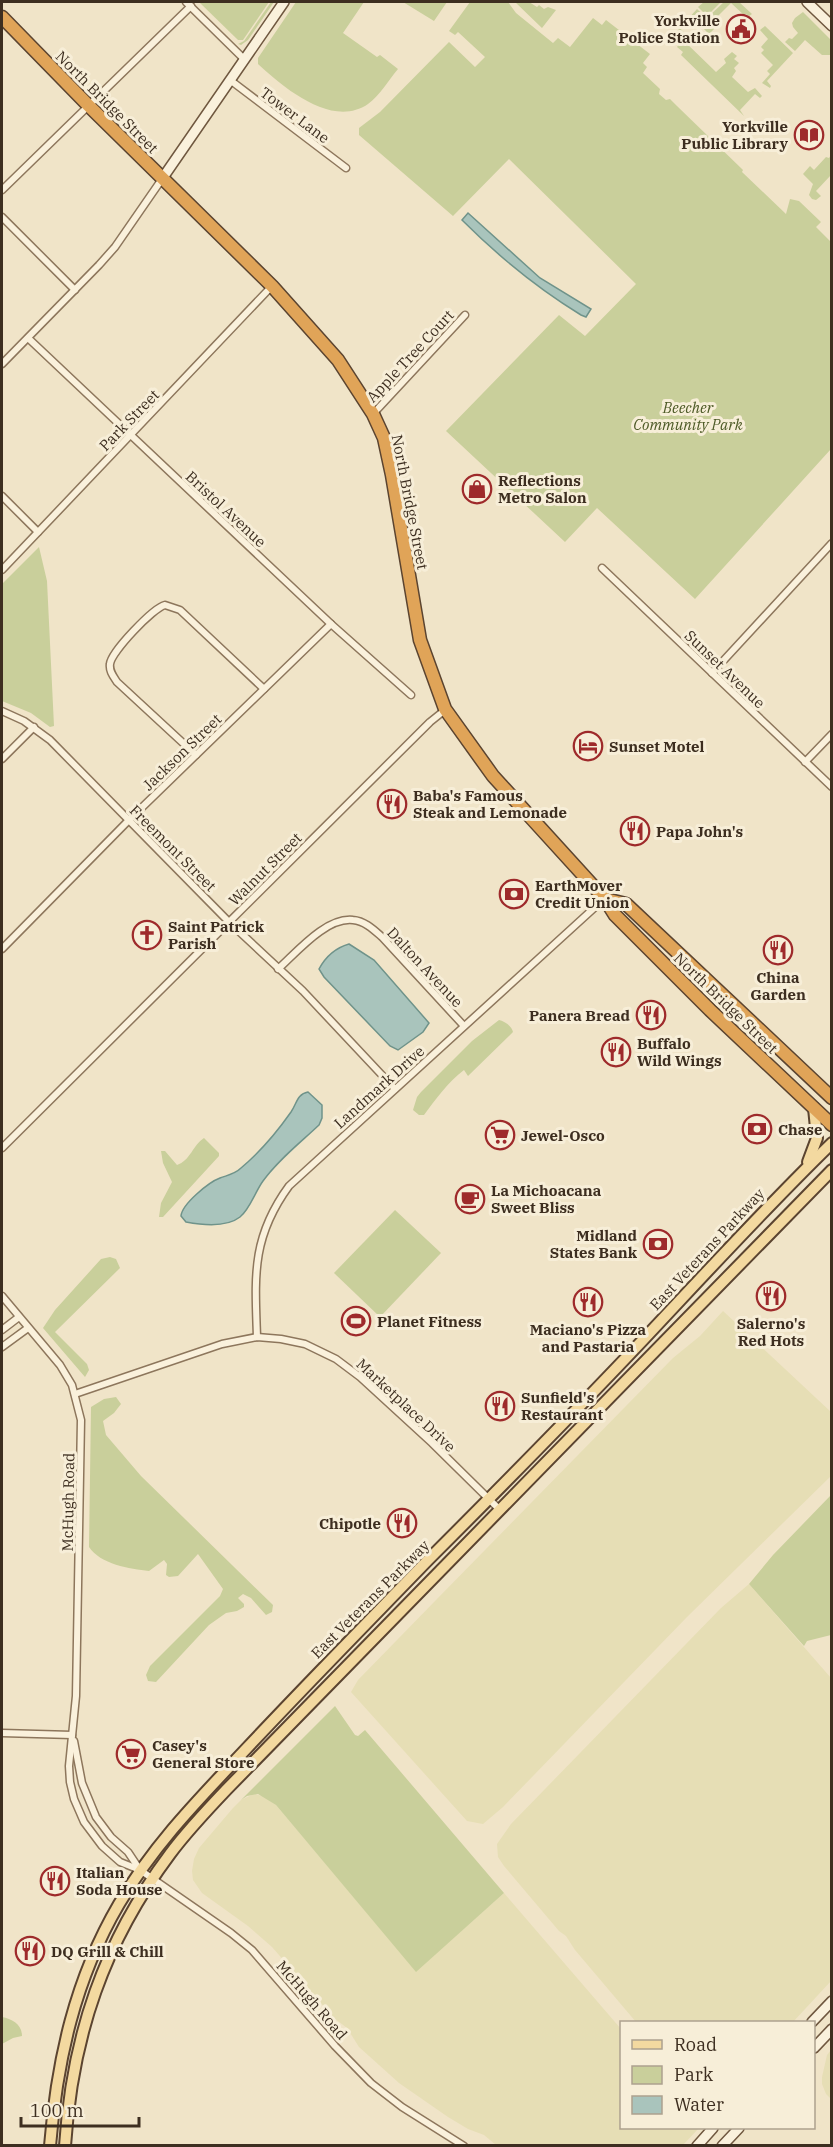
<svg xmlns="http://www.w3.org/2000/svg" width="833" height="2147" viewBox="0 0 833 2147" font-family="'IBM Plex Serif',serif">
<rect width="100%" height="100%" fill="#f0e4c8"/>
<g fill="#e6deb5">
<polygon points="723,1311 831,1412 831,1476 687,1617 503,1807 483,1824 467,1821 351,1692 358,1680 436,1600 673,1358 700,1336"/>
<polygon points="749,1584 831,1678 831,1981 793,2022 636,2022 575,1950 566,1936 559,1931 504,1866 498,1857 497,1844 511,1824 721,1608"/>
<polygon points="254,1794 263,1796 276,1805 416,1971 504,1893 621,2029 622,2128 699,2128 683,2145 496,2145 484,2135 468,2129 448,2117 399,2083 359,2047 347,2028 334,2018 272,1947 248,1926 202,1893 193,1880 192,1871 194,1859 199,1848 233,1808 241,1800"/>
<polygon points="831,2050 831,2099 826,2094 822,2084 822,2077 827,2055"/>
</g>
<g fill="#c9cf9b">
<polygon points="199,2 269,2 243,40 238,40"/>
<polygon points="271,2 274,2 248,40 241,45 238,44 244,41"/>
<path d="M296,2H364L343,33L377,57L380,55L398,69C388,81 380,95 368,104C332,129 283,87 258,64V58Z"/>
<polygon points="403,2 430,3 432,2 447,2 434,21"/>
<polygon points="470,2 508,2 516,13 553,43 558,38 570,47 593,18 602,25 606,20 650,54 643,63 647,67 643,73 660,89 659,94 666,100 670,99 677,106 743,170 742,172 786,214 790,199 799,201 821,222 816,227 831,242 831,449 695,599 597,508 565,542 446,431 559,315 585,336 636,284 509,159 453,216 359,135 359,128 380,112 449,42 475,67 485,57 458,32 455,35 449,31"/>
<polygon points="515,2 529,2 537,7 539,5 544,9 548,7 556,10 542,28"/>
<polygon points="704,2 721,2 707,16 698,7"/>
<polygon points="724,2 739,2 752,14 749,16 746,14 744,15 731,3 715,19 718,23 717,25 708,17"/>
<polygon points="697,9 716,27 709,34 697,22 691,26 686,21"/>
<polygon points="803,12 831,40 831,55 822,55 805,40 795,51 785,42 789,38 792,39 798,33 793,27 792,23 795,18"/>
<polygon points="765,26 793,53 767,81 771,86 770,88 762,83 770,74 767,71 773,65 761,53 764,50 761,47 768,39 760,30"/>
<polygon points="680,28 685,34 682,39 716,72 726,63 724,59 732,52 737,56 734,59 739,63 734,68 736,71 732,77 748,92 755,88 762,96 760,98 755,94 740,110 744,116 681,55 683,52 677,47 679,44 671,37"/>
<polygon points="831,155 831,175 816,191 821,196 816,200 812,199 809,195 813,184 803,174 810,166 814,170 826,157 829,158"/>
<polygon points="39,547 47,581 54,726 50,727 31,713 2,701 2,584"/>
<path d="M499,1020C504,1021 512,1026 513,1032L468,1076L464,1070C447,1083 436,1099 424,1115H419L413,1110L417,1097L421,1092L472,1041Z"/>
<path d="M204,1138L219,1153V1156L163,1217H159L161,1203L172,1182L163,1163L161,1151H165L177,1165C190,1161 193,1145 204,1138Z"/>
<polygon points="395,1210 441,1253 380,1317 334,1273"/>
<polygon points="110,1257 116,1259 120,1268 55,1332 87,1364 89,1370 85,1377 43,1328 55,1310 101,1259"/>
<path d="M116,1397L121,1404L114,1413L103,1421L106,1435L141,1476L273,1605L272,1612L266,1615L251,1598L243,1594L238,1598L244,1604V1607L237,1611L226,1613L209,1625L156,1682L148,1681L146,1675L150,1666L220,1596L223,1589L198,1554L178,1576L169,1577L166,1575L167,1564L164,1560L149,1571C130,1569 100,1564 89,1547L91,1407L104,1399Z"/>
<polygon points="831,1495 831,1635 807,1641 804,1646 749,1584 773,1555"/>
<polygon points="335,1706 355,1735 358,1736 365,1730 504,1893 416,1972 276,1805 258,1794 247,1796 241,1800"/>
<path d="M2,2017C12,2019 22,2024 22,2036L13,2038L2,2044Z"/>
</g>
<g fill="#a9c4bc" stroke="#6f938a" stroke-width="1.5">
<path d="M468,213L540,278L591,309L586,317L581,315C537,288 498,256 462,220Z"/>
<path d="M349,944L374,960L429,1023L423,1032L398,1050L390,1046L324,977L319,969C326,956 335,948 349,944Z"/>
<path d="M308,1092L322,1105V1118L319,1125C300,1143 278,1160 263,1181C255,1192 250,1209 240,1217C226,1228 202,1225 186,1222L181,1216C182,1204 209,1182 220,1178C228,1175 235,1174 241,1168C260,1152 277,1132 291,1112C297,1103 297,1094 308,1092Z"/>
</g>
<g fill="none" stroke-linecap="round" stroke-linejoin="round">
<g stroke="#8d765c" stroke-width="9">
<g id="street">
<polyline points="186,2 244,59"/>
<polyline points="230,80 346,168"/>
<polyline points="2,190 191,6"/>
<polyline points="2,217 75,290"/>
<polyline points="28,338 331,624 411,695"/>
<polyline points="2,364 99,265 115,247 162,179"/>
<polyline points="373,414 465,315"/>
<polyline points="2,496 38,532"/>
<polyline points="602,568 832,787"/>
<polyline points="2,570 272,286"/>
<polyline points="712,673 832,543"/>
<polyline points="2,711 24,721 50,740 229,922 303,991 395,1089"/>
<path d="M196,755L117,682C113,676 109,671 110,664C111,652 153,608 165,605L180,610L264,689"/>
<polyline points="2,759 34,727"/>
<polyline points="805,762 832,734"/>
<polyline points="2,949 129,820 331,624"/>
<path d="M278,969C297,952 326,917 353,920C365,921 374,930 382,937L464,1026"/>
<polyline points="2,1148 430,722 445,710"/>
<polyline points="2,1296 60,1365 72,1385 81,1420 76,1696 69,1766 70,1782 74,1799 84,1822 102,1846 120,1862 140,1870 231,1933 252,1950 335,2046 371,2083 402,2107 464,2146"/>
<polyline points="2,1330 19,1317"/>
<path d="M257,1337C255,1277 251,1238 289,1186L604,899"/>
<polyline points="2,1347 28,1328"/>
<polyline points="75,1394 222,1344 257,1337 281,1339 305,1344 336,1359 360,1377 432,1443 500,1510"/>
<polyline points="2,1733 72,1735"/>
<polyline points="74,1741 82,1783 96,1817 111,1837 128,1852 140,1870"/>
</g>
</g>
<g stroke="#6f573f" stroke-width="12">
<g id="secondary">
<polyline points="807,2 832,26"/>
<polyline points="162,179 284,2"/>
<polyline points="812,2022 832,2001"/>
<polyline points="814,2048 832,2029"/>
<polyline points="697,2146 713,2128"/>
<polyline points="722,2146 739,2128"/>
</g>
</g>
<g stroke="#5b4430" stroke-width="14">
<g id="primary">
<polyline points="808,1162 817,1138 814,1108"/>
<path d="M50,2146C57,2060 75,1979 119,1904C155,1843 200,1798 247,1748C307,1684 367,1623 428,1560C500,1488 572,1415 642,1341C705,1274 766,1207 832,1143"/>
<path d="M65,2146C72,2036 104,1942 170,1854C187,1831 207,1810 227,1789L832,1170"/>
</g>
</g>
<g stroke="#5b4430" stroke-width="15">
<g id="highway">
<polyline points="2,17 88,105 272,286 338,360 373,414 384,438 392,475 420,640 445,709 493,776 605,899 615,915 710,1010 832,1125"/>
<polyline points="605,899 626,904 832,1098"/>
</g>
</g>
<use href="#street" stroke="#faf1dc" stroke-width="6"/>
<use href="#secondary" stroke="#faf1dc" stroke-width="9"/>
<use href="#primary" stroke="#f3d9a0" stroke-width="10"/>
<use href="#highway" stroke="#e0a458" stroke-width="12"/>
</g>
<defs>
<g id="civic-ring" transform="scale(1.5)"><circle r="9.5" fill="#f7eed8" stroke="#9e2a2b" stroke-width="1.5"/><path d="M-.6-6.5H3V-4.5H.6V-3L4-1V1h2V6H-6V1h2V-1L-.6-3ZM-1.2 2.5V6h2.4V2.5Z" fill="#9e2a2b"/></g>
<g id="library-ring" transform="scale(1.5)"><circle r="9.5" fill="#f7eed8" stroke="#9e2a2b" stroke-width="1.5"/><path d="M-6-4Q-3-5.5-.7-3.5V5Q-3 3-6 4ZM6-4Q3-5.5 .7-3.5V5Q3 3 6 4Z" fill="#9e2a2b"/></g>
<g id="shop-ring" transform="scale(1.5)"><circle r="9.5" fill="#f7eed8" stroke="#9e2a2b" stroke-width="1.5"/><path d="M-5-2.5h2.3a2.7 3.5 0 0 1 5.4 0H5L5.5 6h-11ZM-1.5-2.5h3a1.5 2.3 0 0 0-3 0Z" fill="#9e2a2b"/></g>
<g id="hotel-ring" transform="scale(1.5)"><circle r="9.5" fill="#f7eed8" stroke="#9e2a2b" stroke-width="1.5"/><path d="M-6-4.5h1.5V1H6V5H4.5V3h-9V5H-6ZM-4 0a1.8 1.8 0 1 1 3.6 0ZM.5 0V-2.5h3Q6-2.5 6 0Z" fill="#9e2a2b"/></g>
<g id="restaurant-ring" transform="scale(1.5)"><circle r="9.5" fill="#f7eed8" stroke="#9e2a2b" stroke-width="1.5"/><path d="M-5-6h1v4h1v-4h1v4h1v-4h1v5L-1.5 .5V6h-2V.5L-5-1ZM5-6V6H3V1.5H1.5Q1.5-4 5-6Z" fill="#9e2a2b"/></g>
<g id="bank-ring" transform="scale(1.5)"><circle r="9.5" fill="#f7eed8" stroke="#9e2a2b" stroke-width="1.5"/><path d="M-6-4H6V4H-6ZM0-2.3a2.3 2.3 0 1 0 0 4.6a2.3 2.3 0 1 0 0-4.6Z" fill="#9e2a2b"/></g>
<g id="church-ring" transform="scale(1.5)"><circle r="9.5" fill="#f7eed8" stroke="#9e2a2b" stroke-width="1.5"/><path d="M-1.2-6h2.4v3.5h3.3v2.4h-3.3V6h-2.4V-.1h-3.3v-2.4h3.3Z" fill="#9e2a2b"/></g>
<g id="supermarket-ring" transform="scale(1.5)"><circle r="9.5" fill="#f7eed8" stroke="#9e2a2b" stroke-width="1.5"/><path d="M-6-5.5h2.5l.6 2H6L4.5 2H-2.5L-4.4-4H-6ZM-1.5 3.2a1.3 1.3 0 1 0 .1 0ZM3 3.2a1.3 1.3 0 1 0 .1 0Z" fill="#9e2a2b"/></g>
<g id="cafe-ring" transform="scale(1.5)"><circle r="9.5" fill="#f7eed8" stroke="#9e2a2b" stroke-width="1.5"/><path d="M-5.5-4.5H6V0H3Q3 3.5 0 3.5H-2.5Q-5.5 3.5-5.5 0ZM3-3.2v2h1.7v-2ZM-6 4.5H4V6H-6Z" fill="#9e2a2b"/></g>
<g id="stadium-ring" transform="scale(1.5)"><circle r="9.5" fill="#f7eed8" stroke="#9e2a2b" stroke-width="1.5"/><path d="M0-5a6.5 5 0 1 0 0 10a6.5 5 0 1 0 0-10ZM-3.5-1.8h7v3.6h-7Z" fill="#9e2a2b"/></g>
</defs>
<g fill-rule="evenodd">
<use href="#civic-ring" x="741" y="29"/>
<use href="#library-ring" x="809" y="135"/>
<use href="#shop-ring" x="477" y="489"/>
<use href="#hotel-ring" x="588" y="746"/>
<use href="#restaurant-ring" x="392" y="804"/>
<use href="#restaurant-ring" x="635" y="831"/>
<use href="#bank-ring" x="514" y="894"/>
<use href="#church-ring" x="147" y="935"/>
<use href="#restaurant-ring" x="778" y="950"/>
<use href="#restaurant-ring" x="651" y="1015"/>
<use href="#restaurant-ring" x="616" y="1052"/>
<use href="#bank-ring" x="757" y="1129"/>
<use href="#supermarket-ring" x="500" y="1135"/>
<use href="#cafe-ring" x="470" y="1199"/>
<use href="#bank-ring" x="658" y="1244"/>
<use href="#restaurant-ring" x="771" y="1296"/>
<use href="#restaurant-ring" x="588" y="1302"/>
<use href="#stadium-ring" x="356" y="1321"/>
<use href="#restaurant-ring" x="500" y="1406"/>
<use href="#restaurant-ring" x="402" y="1523"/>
<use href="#supermarket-ring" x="131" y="1754"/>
<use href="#restaurant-ring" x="55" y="1881"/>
<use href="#restaurant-ring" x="30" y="1951"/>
</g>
<g text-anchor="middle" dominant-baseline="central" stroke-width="6" stroke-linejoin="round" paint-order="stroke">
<g font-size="15" font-weight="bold" fill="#3d2e20" stroke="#f7eed8" text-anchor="start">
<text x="720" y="20" text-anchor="end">Yorkville<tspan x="720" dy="17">Police Station</tspan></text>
<text x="788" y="126" text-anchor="end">Yorkville<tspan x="788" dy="17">Public Library</tspan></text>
<text x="498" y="480">Reflections<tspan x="498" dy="17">Metro Salon</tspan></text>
<text x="609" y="746">Sunset Motel</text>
<text x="413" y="795">Baba's Famous<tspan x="413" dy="17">Steak and Lemonade</tspan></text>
<text x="656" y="831">Papa John's</text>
<text x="535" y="885">EarthMover<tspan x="535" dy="17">Credit Union</tspan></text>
<text x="168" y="926">Saint Patrick<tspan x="168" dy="17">Parish</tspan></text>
<text x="778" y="977" text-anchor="middle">China<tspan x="778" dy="17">Garden</tspan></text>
<text x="630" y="1015" text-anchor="end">Panera Bread</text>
<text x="637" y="1043">Buffalo<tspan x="637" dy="17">Wild Wings</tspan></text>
<text x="778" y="1129">Chase</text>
<text x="521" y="1135">Jewel-Osco</text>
<text x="491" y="1190">La Michoacana<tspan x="491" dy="17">Sweet Bliss</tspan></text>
<text x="637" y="1235" text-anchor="end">Midland<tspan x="637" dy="17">States Bank</tspan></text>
<text x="377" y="1321">Planet Fitness</text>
<text x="771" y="1323" text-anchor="middle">Salerno's<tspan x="771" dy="17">Red Hots</tspan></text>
<text x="588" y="1329" text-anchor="middle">Maciano's Pizza<tspan x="588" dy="17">and Pastaria</tspan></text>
<text x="521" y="1397">Sunfield's<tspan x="521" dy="17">Restaurant</tspan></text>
<text x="381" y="1523" text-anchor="end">Chipotle</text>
<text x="152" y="1745">Casey's<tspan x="152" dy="17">General Store</tspan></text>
<text x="76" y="1872">Italian<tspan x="76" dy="17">Soda House</tspan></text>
<text x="51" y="1951">DQ Grill &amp; Chill</text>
</g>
<g font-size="15" fill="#3d2e20" stroke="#f7eed8">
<text transform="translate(107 102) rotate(45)">North Bridge Street</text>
<text transform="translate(295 115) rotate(37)">Tower Lane</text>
<text transform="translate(410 356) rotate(-47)">Apple Tree Court</text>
<text transform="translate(129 420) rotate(-46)">Park Street</text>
<text transform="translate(410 502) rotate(79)">North Bridge Street</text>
<text transform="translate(226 509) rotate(43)">Bristol Avenue</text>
<text transform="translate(725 669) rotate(44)">Sunset Avenue</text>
<text transform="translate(182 752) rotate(-44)">Jackson Street</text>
<text transform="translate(173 848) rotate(45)">Freemont Street</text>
<text transform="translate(265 869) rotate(-45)">Walnut Street</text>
<text transform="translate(425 967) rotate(47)">Dalton Avenue</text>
<text transform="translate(726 1003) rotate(44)">North Bridge Street</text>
<text transform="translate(379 1087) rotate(-42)">Landmark Drive</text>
<text transform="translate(707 1249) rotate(-47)">East Veterans Parkway</text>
<text transform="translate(406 1405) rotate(43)">Marketplace Drive</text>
<text transform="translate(68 1502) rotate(-89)">McHugh Road</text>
<text transform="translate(370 1599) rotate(-45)">East Veterans Parkway</text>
<text transform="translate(312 2000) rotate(49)">McHugh Road</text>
</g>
<g font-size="15" font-style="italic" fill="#4d5a26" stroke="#f7eed8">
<text x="688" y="407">Beecher<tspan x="688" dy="17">Community Park</tspan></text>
</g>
</g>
<rect width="833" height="2147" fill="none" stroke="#3d2e20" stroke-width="6"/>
<rect x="620" y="2021" width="195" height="108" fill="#f7eed8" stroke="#ada18e" stroke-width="1.5"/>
<rect x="632" y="2040" width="30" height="9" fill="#f3d9a0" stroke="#ada18e" stroke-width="1.5"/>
<text x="674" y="2051" font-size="18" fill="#3d2e20">Road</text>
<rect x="632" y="2066" width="30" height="18" fill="#c9cf9b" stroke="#ada18e" stroke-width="1.5"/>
<text x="674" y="2081" font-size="18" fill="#3d2e20">Park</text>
<rect x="632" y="2096" width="30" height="18" fill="#a9c4bc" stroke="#ada18e" stroke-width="1.5"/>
<text x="674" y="2111" font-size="18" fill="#3d2e20">Water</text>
<path d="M21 2117v9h118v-9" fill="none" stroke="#3d2e20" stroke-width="3"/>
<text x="30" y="2117" font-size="18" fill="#3d2e20" stroke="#f7eed8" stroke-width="4.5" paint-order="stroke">100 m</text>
</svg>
